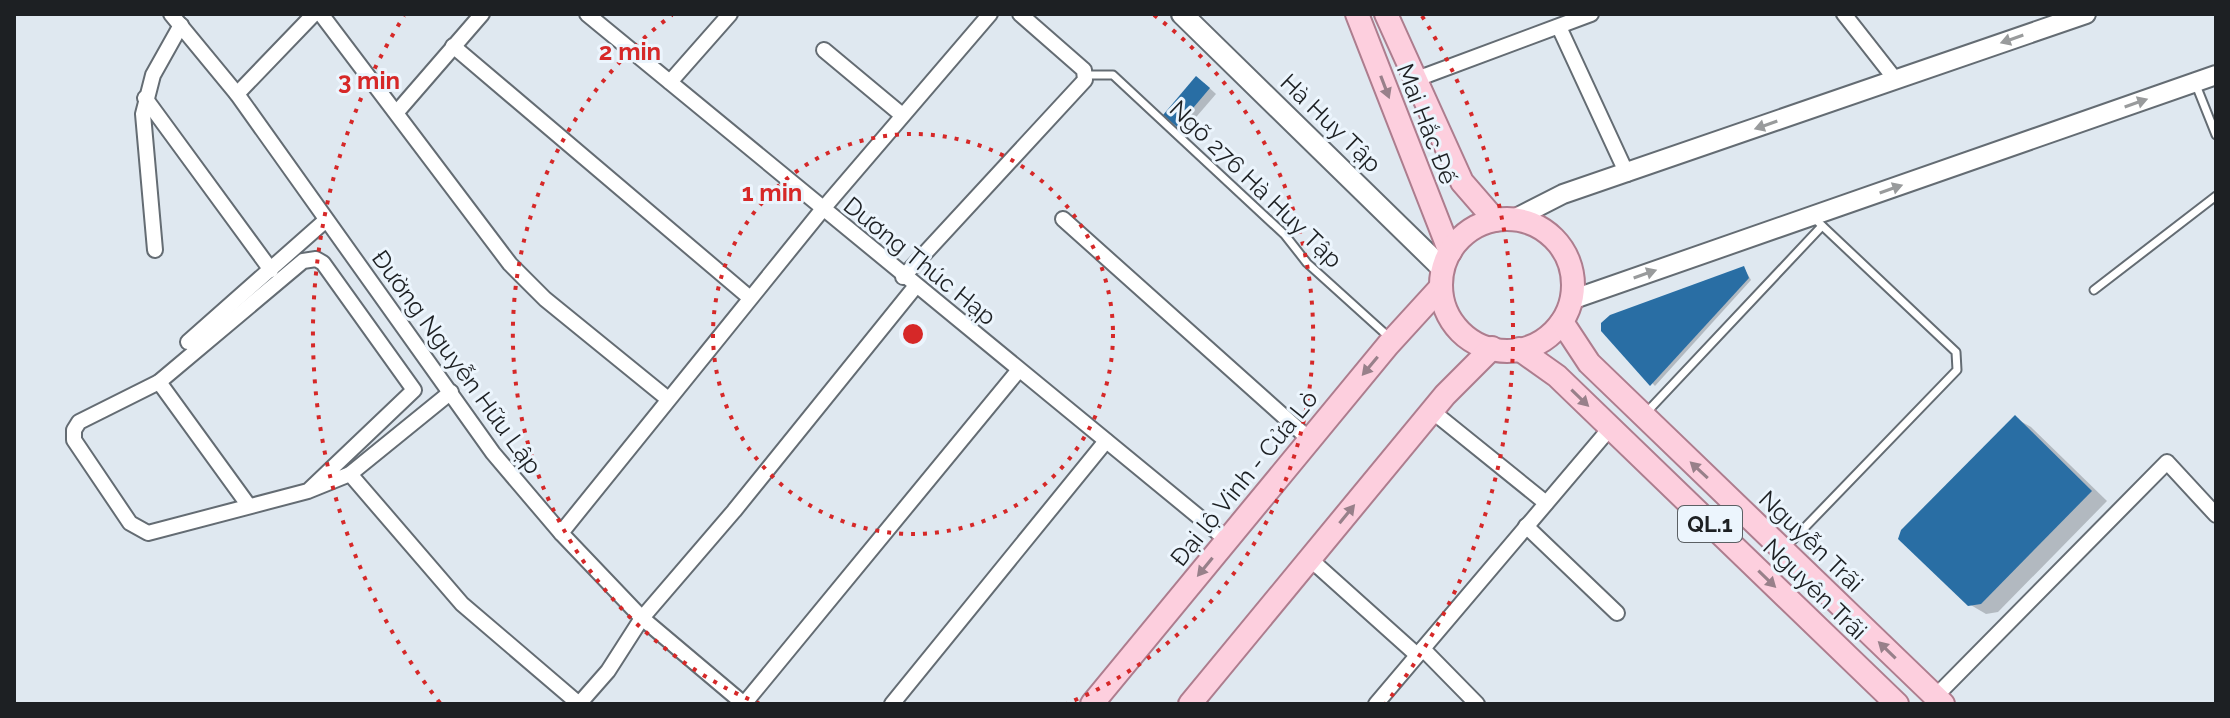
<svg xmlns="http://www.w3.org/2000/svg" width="2230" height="718" viewBox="0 0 2230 718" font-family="Raleway,sans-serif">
<rect width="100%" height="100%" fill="#dfe8f0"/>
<g fill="#0003">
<polygon points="1204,83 1216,94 1185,130 1178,125"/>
<polygon points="1744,268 1751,280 1655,386 1603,330"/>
<polygon points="2015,418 2031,427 2107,501 1998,612 1986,614 1969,604"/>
</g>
<g fill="#296ea4">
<polygon points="1196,76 1210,88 1177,127 1163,115"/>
<polygon points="1744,266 1749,278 1650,386 1601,331 1601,323 1610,315"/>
<polygon points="2015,415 2092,491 1981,604 1968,606 1898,539 1901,530"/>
</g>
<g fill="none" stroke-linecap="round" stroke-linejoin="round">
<g stroke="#646c73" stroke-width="11">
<g id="service">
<polyline points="1086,75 1113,75 1285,235 1307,263 1390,338"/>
<polyline points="2196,85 2216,135"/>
<polyline points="2094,290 2216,196"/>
<polyline points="1645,414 1822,226"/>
<polyline points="1785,548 1957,370 1956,352 1815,219"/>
</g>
</g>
<g stroke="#646c73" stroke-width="18">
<g id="minor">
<polyline points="171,14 237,94 493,453 561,533 642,618 744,704"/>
<polyline points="321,14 510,264 545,299 668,399"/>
<polyline points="587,14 1227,540"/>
<polyline points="1844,14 1895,79"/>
<polyline points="1559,27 1627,174"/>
<polyline points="453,46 750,298"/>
<polyline points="824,50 902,115"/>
<polyline points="1414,80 1591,14"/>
<polyline points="670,82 730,14"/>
<polyline points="237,94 314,14"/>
<polyline points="145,98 271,270"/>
<polyline points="397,112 482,14"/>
<polyline points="1063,219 1309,439"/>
<polyline points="155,250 143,114 153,75 181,25"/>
<polyline points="903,277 1085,80 1084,70 1020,14"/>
<polyline points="188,342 326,220"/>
<polyline points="159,382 249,506"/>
<polyline points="1432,411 1546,503"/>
<polyline points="350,474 451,392"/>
<polyline points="308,491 414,390 323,263 316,259 303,261 159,382 79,422 74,430 74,440 130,523 148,533 308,491 350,474 462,604 579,704"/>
<polyline points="1526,526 1617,613"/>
<polyline points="561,533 822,210 990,14"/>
<polyline points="1310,559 1417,655"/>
<polyline points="1423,649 1477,704"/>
<polyline points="1935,697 2167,462 2216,515"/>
<polyline points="579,704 608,671 642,618 734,511 915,287"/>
<polyline points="744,704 1018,371"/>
<polyline points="892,704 1106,441"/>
<polyline points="1376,704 1611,427"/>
</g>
</g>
<g stroke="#646c73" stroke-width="22">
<g id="tertiary">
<polyline points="1514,219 1563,194 2086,14"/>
<polyline points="1571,300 2216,75"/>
</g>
</g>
<g stroke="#646c73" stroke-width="24">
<polyline id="secondary" points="1182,14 1443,269"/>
</g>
<g stroke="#ad7d8e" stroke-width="26">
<g id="primary">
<polyline points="1357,14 1450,252"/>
<polyline points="1386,14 1462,182 1495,220"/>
<circle cx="1507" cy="285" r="66"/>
<polyline points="1562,322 1589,363 1943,704"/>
<polyline points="1519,349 1557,376 1897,704"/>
<polyline points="1092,704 1388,345 1441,287"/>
<polyline points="1190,704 1445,395 1492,348"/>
</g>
</g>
<use href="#service" stroke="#fff" stroke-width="7"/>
<use href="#minor" stroke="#fff" stroke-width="14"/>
<use href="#tertiary" stroke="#fff" stroke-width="18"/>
<use href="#secondary" stroke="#fff" stroke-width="20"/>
<use href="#primary" stroke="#fdcfde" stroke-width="22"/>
</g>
<defs><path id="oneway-solid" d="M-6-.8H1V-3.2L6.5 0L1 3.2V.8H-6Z" transform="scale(2)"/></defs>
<g fill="#999b9c">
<use href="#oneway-solid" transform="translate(2012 39) rotate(161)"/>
<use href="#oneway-solid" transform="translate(2136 103) rotate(-19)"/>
<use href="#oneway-solid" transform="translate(1766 125) rotate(161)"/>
<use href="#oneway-solid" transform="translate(1891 189) rotate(-19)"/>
<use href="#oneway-solid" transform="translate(1645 274) rotate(-19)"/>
</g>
<g fill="#98808a">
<use href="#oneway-solid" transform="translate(1385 87) rotate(69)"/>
<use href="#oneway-solid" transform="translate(1370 366) rotate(130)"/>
<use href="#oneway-solid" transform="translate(1580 398) rotate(44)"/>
<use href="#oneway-solid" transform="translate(1699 470) rotate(-137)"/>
<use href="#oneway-solid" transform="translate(1347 514) rotate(-51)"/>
<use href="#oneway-solid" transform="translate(1205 567) rotate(129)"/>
<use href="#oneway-solid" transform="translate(1767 579) rotate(44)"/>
<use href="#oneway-solid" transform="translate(1887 650) rotate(-136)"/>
</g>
<g fill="none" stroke="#d62828" stroke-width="4" stroke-dasharray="4 8">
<circle cx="913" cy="334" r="200"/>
<path d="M760 704A400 400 0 0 1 672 15M1154 15A400 400 0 0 1 1066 704"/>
<path d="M440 703A600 600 0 0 1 404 16M1422 16A600 600 0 0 1 1386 703"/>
</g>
<g text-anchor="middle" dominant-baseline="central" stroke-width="6" stroke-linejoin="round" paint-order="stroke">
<rect fill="#ecf5fd" stroke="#5b6064" stroke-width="2" x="1678" y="506" width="64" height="36" rx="6"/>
<g font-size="22" font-weight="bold" fill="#1d2023">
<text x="1710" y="524">QL.1</text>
</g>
<g font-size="24" fill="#1d2023" stroke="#ecf5fd">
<text transform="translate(1331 123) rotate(44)">Hà Huy Tập</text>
<text transform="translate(1427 124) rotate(69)">Mai Hắc Đế</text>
<text transform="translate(1256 184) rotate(44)">Ngõ 276 Hà Huy Tập</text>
<text transform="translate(920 261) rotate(39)">Dương Thúc Hạp</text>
<text transform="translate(457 362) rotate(54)">Đường Nguyễn Hữu Lập</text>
<text transform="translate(1244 478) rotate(-51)">Đại lộ Vinh - Cửa Lò</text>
<text transform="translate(1811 541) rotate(44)">Nguyễn Trãi</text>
<text transform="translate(1815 589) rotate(44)">Nguyên Trãi</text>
</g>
</g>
<circle cx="913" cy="334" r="12" fill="#d62828" stroke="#ecf5fd" stroke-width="4"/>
<g font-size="24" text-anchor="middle" font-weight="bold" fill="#d62828" stroke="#ecf5fd" stroke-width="6" stroke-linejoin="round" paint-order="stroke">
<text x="630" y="60">2 min</text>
<text x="369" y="89">3 min</text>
<text x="772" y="201">1 min</text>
</g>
<rect width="2230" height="718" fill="none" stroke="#1d2023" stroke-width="32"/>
</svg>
